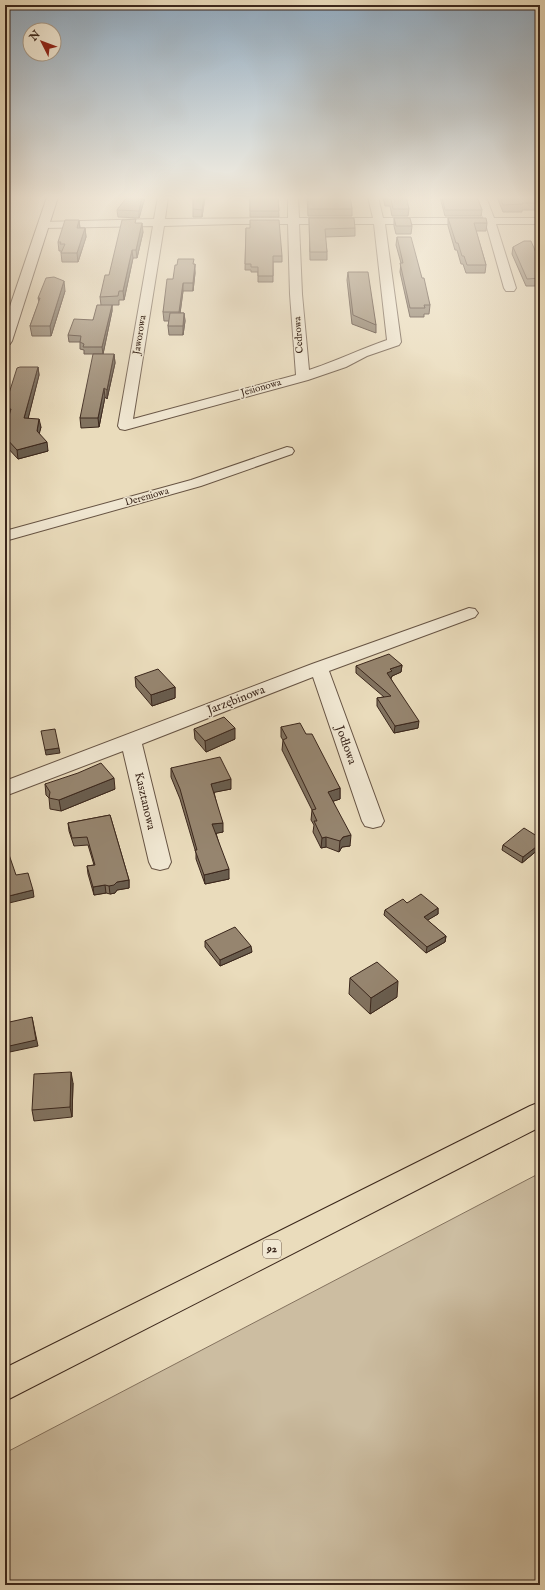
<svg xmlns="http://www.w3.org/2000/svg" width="545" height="1590" viewBox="0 0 545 1590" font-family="'IM FELL English',serif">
<rect width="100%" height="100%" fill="#eadcbc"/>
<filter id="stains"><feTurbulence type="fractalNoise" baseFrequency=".005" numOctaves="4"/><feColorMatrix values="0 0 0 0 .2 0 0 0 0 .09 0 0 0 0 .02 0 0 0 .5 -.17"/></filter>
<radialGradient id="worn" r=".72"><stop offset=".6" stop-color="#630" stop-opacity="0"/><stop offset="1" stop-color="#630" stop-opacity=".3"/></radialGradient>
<polygon fill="#ccbda1" stroke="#84725e" points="540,1173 540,1585 5,1585 5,1453"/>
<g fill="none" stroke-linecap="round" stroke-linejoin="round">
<g stroke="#675444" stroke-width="2">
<g id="street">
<path d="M158,197H168L165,219L288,218V197H298L299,218H373L368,197H378L383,218H483L476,197H486L494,218H540V224H496L516,288L514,291H506L504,288L486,224H385L401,342L399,345L367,356L346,367L308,380L125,430L120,429L118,426L153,226L44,228L39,225L44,222L154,219ZM234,224H288L290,294L296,375L133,419L164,226ZM299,224H374L387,340C361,349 336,361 309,370L302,294Z"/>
<polygon points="287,447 292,448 294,451 292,454 201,486 5,541 5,531 191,480"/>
<polygon points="469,608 475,609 478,613 475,617 329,671 384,821 381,826 373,828 365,826 362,821 313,677 142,744 171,862 168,868 160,870 152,868 149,862 123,751 5,796 5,781 312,664"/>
</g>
</g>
<g stroke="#3b271c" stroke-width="2">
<polygon id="secondary" points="47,197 58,197 12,341 10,344 5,345 5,321"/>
</g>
<g stroke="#3b271c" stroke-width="2">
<polygon id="primary" points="540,1102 540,1127 5,1401 5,1368 530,1106"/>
</g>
<use href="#street" fill="#f1e8d3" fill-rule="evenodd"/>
<use href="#secondary" fill="#f1e8d3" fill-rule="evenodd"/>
<use href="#primary" fill="#eadcbc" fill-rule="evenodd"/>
</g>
<g fill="#81725f" stroke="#3b271c">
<polygon points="127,197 145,197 139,218 118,217 117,210"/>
<polygon points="205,197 202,217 193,217 193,209"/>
<polygon points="250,197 278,197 279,217 250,217"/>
<polygon points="307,197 350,197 352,209 352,216 308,216"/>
<polygon points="383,197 406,197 409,209 408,216 392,216 390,206 385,206"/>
<polygon points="440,197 477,197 482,210 481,216 445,216"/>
<polygon points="497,197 533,197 536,203 535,210 522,210 522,212 503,212"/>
<polygon points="309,218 355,228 355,236 325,237 327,252 327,260 310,260"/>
<polygon points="394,218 412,226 411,234 396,234 394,226"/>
<polygon points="448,218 487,223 486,231 476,231 486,265 485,273 466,273 463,264 461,264 457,250 455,250 448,226"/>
<polygon points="79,220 80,228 85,228 86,237 78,262 62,262 61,253 61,251 59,251 58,242"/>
<polygon points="137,223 143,232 137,258 133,258 124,300 119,300 119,305 112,305 112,311 103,354 84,354 84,350 80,349 80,342 69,342 68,335 93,320 101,305 100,297"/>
<polygon points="246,228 282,256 282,262 273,262 273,282 258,282 258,272 251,272 251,270 245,270"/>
<polygon points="397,237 430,305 429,314 424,314 424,317 410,317 400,272 401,263 396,245"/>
<polygon points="513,247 537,255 540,255 540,286 526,286 512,254"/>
<polygon points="194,264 195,273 193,291 183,291 180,313 184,313 185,321 183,335 169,335 168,326 169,321 164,321 163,312 173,279"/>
<polygon points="348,272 376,325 376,333 352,324 347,280"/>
<polygon points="65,291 51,336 32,336 30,326 39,302 38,298"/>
<polygon points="114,354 115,363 107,399 105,397 99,427 81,428 80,418"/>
<polygon points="38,367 39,375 28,418 41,427 39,433 48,451 18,459 5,445 5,429 9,418 5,418 5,406"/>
<polygon points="402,665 401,672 392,676 391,679 418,728 394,733 377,706 377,698 384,697 356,673 356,666"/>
<polygon points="135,677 175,687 175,698 152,706 136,687"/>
<polygon points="281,727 306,734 340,788 340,799 333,801 350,846 342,847 339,852 326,847 321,848 313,832 314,825 311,820 312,810 282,750 283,740 281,737"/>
<polygon points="194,729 235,739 206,752 195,739"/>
<polygon points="171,768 231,789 214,792 223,832 216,833 229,879 205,884 196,859 196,853 180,799 171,777"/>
<polygon points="45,784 115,789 61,811 50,809 49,798 46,795"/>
<polygon points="110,815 129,880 129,888 117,890 115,893 110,894 106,893 94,895 88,874 87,866 94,865 88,845 74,846 69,831 68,823"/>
<polygon points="540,838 540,848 522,863 502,850 503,845"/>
<polygon points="407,903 438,908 438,914 427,920 446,936 445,942 426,953 384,915 385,910"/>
<polygon points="205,941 252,952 220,966 205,947"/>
<polygon points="350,978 397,997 370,1014 349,994"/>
<polygon points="73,1083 72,1117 34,1121 32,1110"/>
</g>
<g fill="#695d4e" stroke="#3b271c">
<polygon points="142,197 145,197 139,218 139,211"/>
<polygon points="204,197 205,197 202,217 202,210"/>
<polygon points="79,220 80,229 77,228"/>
<polygon points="142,223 143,232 137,258 136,250"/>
<polygon points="85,228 86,237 78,262 77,253"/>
<polygon points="132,250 133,258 124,300 123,291"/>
<polygon points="195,264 195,273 193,291 193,283"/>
<polygon points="64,281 65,291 51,336 50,326"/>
<polygon points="183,283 183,291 179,321 179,312"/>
<polygon points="112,305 112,311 103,354 102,347"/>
<polygon points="184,313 185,321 183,335 183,326"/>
<polygon points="114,354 115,363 107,399 107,390"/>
<polygon points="38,367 39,375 26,427 24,418"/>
<polygon points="104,388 105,397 99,427 98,418"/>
<polygon points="39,419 41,427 38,439 37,431"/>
<polygon points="47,442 48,451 18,459 17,450"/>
<polygon points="402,665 401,672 392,676 391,678 387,680 387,673 390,669"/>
<polygon points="175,687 175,698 152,706 151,695"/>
<polygon points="6,710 7,716 5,724 5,715"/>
<polygon points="419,721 418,728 394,733 395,726"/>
<polygon points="235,728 235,739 206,752 205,741"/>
<polygon points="59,748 60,753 46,755 45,750"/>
<polygon points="114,778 115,789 61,811 59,800"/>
<polygon points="231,779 231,789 211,793 211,784"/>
<polygon points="340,788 340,799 328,803 328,792"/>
<polygon points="223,823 223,832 213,834 212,824"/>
<polygon points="351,835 350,846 342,847 339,852 340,841 343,837"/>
<polygon points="326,837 326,847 321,848 322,838"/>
<polygon points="540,844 540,848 522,863 523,857"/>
<polygon points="229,869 229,879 205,884 204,875"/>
<polygon points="129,880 129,888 117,890 115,893 110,894 109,886 117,882"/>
<polygon points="105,885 106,893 94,895 93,887"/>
<polygon points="33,890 34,897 5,904 5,897"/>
<polygon points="438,908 438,914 423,923 424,917"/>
<polygon points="446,936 445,942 426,953 427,947"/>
<polygon points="251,946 252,952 220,966 220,960"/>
<polygon points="398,981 397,997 370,1014 371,998"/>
<polygon points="32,1017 38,1046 5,1053 5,1047"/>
<polygon points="71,1072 73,1083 72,1117 70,1107"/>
</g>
<g fill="#96856f" stroke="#3b271c">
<polygon points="127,197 142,197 139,211 117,210"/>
<polygon points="193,197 204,197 202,210 193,209"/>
<polygon points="250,197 278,197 279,211 250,211"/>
<polygon points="308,197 350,197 352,209 308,209"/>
<polygon points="385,197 406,197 409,209 393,209 391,199 385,199"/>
<polygon points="442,197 477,197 482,210 445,210"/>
<polygon points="500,197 533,197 536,203 522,203 523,204 503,205"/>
<polygon points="309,218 354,218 355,228 325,229 327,252 310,252"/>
<polygon points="394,218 410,218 412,226 396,226"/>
<polygon points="448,218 486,218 487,223 474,223 486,265 467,265 464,256 462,256 458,243 456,243"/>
<polygon points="136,219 135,223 142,223 136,250 132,250 123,291 119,291 118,296 100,297 105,275 109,275 122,220"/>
<polygon points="65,220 79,220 77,228 85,228 77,253 61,253 65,244 60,244 61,242 58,242"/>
<polygon points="250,220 279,220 282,256 273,256 273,276 258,276 258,267 251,267 251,264 245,264 246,228 250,228"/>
<polygon points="397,237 411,237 422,278 424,278 430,305 424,305 425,308 410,308 400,263 403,263"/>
<polygon points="524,241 531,241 537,255 540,255 540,278 527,279 513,247"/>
<polygon points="178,259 194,259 193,264 195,264 193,283 183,283 179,312 163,312 167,279 173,279 175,265 177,265"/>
<polygon points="348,272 368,272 376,325 353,315"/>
<polygon points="54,277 64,281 50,326 30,326 40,298 38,298 46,278"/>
<polygon points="97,305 112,305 102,347 83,347 84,344 80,342 81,336 68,335 74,319 93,320"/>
<polygon points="170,313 184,313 183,326 168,326"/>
<polygon points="93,354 114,354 107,390 104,388 98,418 80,418"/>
<polygon points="20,367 38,367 24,418 39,419 37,431 47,442 17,450 5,437 5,429 11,409 5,409 5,406 17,368"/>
<polygon points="389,654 402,665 390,669 392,671 387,673 419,721 395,726 377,698 391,696 356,666"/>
<polygon points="158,669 175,687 151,695 135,677"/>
<polygon points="224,717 235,728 205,741 194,729"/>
<polygon points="300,723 306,734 312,734 340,788 328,792 351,835 343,837 340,841 326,837 322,838 314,821 317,821 312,810 316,809 283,740 287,738 281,727"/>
<polygon points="55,729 59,748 45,750 41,731"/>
<polygon points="220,757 231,779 211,784 223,823 212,824 229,869 204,875 195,850 197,850 180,789 171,768"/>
<polygon points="101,763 114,778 59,800 49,798 50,792 45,784 78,773"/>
<polygon points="110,815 129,880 117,882 114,885 109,886 105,885 93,887 87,866 95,865 87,837 72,838 68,823"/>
<polygon points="524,828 540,838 540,844 523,857 503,845"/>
<polygon points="5,843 16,875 28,873 33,890 5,897"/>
<polygon points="421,894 438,908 424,917 446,936 427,947 385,910 403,899 407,903"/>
<polygon points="235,927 251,946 220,960 205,941"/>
<polygon points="377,962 398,981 371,998 350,978"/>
<polygon points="32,1017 36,1040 5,1047 5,1023"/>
<polygon points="71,1072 70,1107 32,1110 34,1074"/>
</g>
<linearGradient id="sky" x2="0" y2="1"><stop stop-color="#91abc1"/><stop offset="0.47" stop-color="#f6efe1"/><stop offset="1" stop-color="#f6efe1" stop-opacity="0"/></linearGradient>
<rect width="545" height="420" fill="url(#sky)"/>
<g text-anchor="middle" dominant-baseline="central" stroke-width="3" stroke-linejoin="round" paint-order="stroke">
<g font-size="10" fill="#3b271c" stroke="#f1e8d3">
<text transform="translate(140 335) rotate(-81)">Jaworowa</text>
<text transform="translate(299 335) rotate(-94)">Cedrowa</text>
<text transform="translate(261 388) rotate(-16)">Jesionowa</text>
<text transform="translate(147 497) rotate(-16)">Dereniowa</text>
</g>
<rect fill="#f1e8d3" stroke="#726153" stroke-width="1" x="263" y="1240" width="18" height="18" rx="3"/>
<g font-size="11" font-weight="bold" fill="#3b271c">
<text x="272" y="1249">92</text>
</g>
<g font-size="12" fill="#3b271c" stroke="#f1e8d3">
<text transform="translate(236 700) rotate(-21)">Jarzębinowa</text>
<text transform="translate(346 745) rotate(70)">Jodłowa</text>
<text transform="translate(145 801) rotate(77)">Kasztanowa</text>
</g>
</g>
<rect width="545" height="1590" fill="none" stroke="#eadcbc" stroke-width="20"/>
<rect x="6" y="6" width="533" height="1578" fill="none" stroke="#3b271c" stroke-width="2"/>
<rect x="10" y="10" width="525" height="1570" fill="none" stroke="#3b271c"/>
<g transform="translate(42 42) rotate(312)"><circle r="19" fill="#f1e8d3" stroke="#a89b8a"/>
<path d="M0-3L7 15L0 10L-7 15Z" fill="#8f2418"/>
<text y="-6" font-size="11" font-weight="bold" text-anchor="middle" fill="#3b271c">N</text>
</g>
<rect width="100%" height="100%" filter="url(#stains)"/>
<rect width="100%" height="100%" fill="url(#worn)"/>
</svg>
